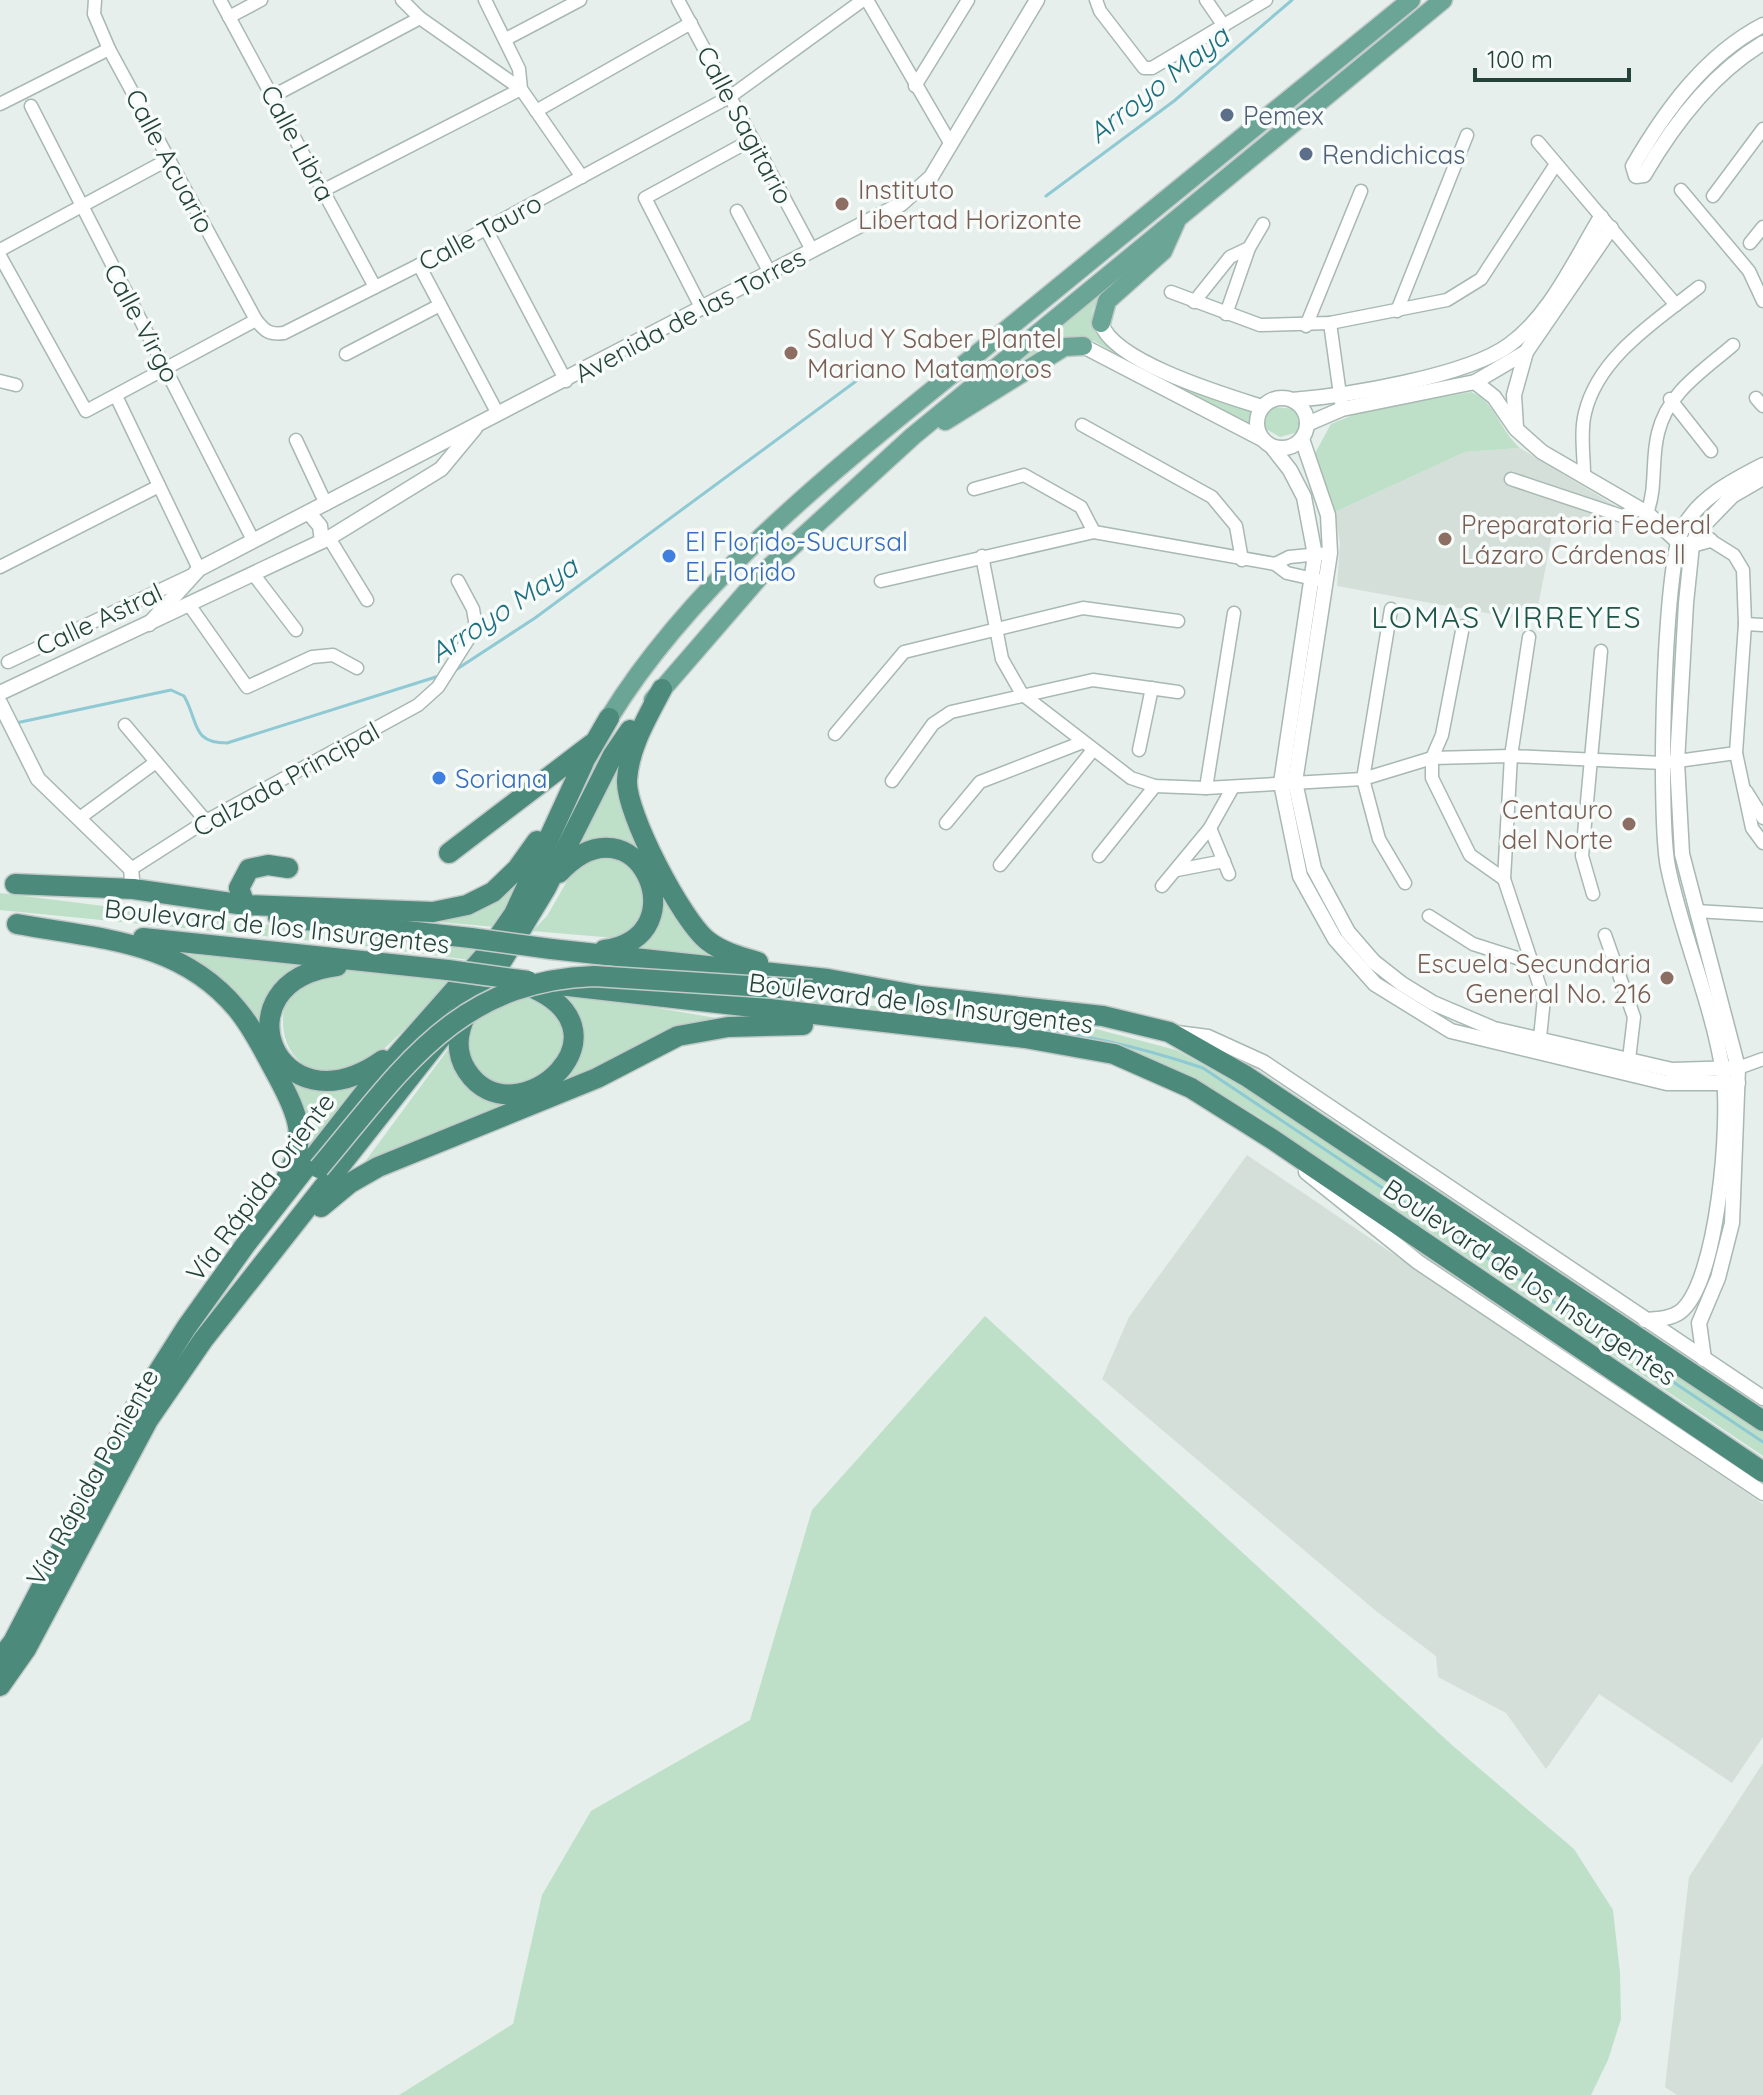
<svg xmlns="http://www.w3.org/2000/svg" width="1763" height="2095" viewBox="0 0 1763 2095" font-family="Quicksand,sans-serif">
<rect width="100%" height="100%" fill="#e6efeb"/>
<g fill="#d4dfda">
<polygon points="1520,448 1617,507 1614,524 1589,521 1552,534 1535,622 1337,586 1340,544 1335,512 1465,452"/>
<polygon points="1247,1155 1763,1504 1763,1737 1732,1783 1599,1694 1546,1769 1506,1713 1438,1677 1436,1656 1376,1611 1102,1379 1129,1317"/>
<polygon points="1763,1763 1763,2095 1677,2095 1665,2087 1689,1877"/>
</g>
<g fill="#bfe0c8">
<path d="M1161,247C1147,259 1097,295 1093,310C1082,352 1218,404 1251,409L1248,428L1094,341C1047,330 1000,379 964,404Z"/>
<path d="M1471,392C1496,402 1500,431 1520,448L1465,452L1335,512L1314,455L1331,424L1363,411Z"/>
<polygon points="1274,407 1296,409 1301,414 1302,425 1298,432 1280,437 1266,429 1263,415"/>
<path d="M626,746C614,805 621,814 651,864L578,849Z"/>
<polygon points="606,854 633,862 648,903 633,929 615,938 532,931 547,916 574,869"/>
<polygon points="537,859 495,927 362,915 447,918"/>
<polygon points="660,892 732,960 625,947"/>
<polygon points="0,893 207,919 483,945 470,960 356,945 0,910"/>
<path d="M181,954L305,963L276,989L283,1064L363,1079L305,1155C321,1121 257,1015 232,989C218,975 198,965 181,954Z"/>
<path d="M337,969L456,981L369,1063C312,1094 266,1050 289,991Z"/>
<polygon points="552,990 716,1018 680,1026 609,1063 547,1089 576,1060"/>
<polygon points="519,992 562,1014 562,1061 519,1088 488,1083 464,1051 472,1018"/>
<polygon points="808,999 1096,1029 1176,1050 1304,1120 1763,1427 1763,1456 1259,1117 1198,1080 1142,1054 1106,1044 1064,1035 796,1004"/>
<polygon points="452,1044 455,1065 530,1097 361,1167"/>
<polygon points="985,1316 1453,1746 1574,1849 1613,1910 1620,1973 1621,2019 1608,2060 1591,2095 399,2095 513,2024 542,1895 591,1811 750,1720 812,1510"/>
</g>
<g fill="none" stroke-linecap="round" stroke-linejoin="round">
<g stroke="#8ec9d4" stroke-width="3">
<polyline points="1046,196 1174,101 1292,0"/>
<polyline points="454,671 535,618 863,376"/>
<path d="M16,723L171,690L184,696C199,722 191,743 227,743L439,676"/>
<polyline points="817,1004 853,1008"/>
<path d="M1012,1027C1078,1032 1140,1047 1203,1068L1763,1442"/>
</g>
<g stroke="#a8b8b2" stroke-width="15">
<g id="minor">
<path d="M95,0L94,14L109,49L256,320C265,331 269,335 284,333L419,265L731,96L863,0"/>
<polyline points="220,0 375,287"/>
<polyline points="485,0 519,69 521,89 582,177"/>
<polyline points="678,0 812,250"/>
<polyline points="867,0 949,141"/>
<polyline points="1096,0 1100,11 1144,68 1152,68 1266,0"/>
<polyline points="1206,0 1224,26"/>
<polyline points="229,17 261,0"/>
<polyline points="506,39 580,0"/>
<polyline points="915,86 968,0"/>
<polyline points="273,96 420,18"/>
<polyline points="0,104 109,49"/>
<polyline points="31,106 253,540"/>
<polyline points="536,111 691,23"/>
<polyline points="1538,142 1676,305"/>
<polyline points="324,190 521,89 420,18 402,0"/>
<polyline points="1681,190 1749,271 1763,301"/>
<polyline points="1713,196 1763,129"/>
<polyline points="737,211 770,273"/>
<polyline points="486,229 566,381"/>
<polyline points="1750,243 1763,227"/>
<polyline points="0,250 169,159"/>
<polyline points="0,256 86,411 256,320"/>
<polyline points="419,265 498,414"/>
<polyline points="1171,292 1260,325 1330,323 1447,300 1481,279 1556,164"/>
<polyline points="1194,302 1230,257 1249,248"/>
<polyline points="702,309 645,198 753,139"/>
<polyline points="1397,311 1467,135"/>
<polyline points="1226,314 1249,248 1263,224"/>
<polyline points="1330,323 1341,402"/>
<polyline points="1306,326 1361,191"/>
<polyline points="346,354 440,305"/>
<polyline points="0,381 16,385"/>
<polyline points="116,396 199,569"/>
<polyline points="1756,398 1763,406"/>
<polyline points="1670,399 1711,451"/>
<polyline points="1082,425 1212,497 1236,526 1242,560"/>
<polyline points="296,440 326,504"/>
<path d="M1584,475C1584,455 1580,432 1585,413C1598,357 1656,321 1699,287"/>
<polyline points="1511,479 1622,516 1640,509"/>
<polyline points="974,489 1024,475 1081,507 1094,532"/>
<path d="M1647,513C1657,487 1651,460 1658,433C1667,393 1703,371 1733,345"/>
<polyline points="329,538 367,600"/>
<polyline points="1710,540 1734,555 1743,570 1745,624 1736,753 1752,828 1763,843"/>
<polyline points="982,556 1002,659 1022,694 1131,778 1155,786 1206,788 1363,779 1432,758 1511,756 1663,763 1736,753"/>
<polyline points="1275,564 1289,557 1330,553"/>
<polyline points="0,567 159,486"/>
<polyline points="254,575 296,630"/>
<polyline points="881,581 1094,532 1275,564 1287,573 1318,580"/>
<polyline points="190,606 247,687 312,657 333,655 357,668"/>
<polyline points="1391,609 1363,779 1379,839 1405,883"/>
<polyline points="1745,624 1763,625"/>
<polyline points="1463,626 1442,735 1432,758 1432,778 1470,855 1504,879"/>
<polyline points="1529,637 1511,756 1504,879 1544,999 1539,1047"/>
<polyline points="8,662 190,576"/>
<polyline points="125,725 206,821"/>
<polyline points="835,734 904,652 1083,608 1178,621"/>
<polyline points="1139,750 1152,688"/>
<polyline points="892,781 933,724 951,712 1093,680 1178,692"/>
<polyline points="1206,788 1234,613"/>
<polyline points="1746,791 1763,818"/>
<polyline points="81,817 156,762"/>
<polyline points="946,823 980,782 1083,742"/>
<polyline points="1210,828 1229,874"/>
<polyline points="1099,856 1155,786"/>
<polyline points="1000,865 1093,750"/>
<polyline points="131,869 206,821 418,705 438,687 476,627 473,609 458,581"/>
<polyline points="1177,870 1224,861"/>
<polyline points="1162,886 1210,828 1233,787"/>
<polyline points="1593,894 1582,856 1601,651"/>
<polyline points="1696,911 1763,915"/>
<polyline points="1429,916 1473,944 1533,963"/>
<polyline points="1605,935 1634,1017 1629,1059"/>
<polyline points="1738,1068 1763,1059"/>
</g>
</g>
<g stroke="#a8b8b2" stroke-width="17">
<g id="tertiary">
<path d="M1763,25C1705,55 1665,111 1633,166L1636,176L1644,175C1673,125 1713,73 1763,43"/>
<path d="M1101,323C1113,362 1224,395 1262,407"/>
<polyline points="1083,346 1262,439"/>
<polyline points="1475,382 1494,397 1516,429 1542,452 1647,513 1678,542 1692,545 1710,540"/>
<circle cx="1282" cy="423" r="25"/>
<path d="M1292,400C1346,396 1467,376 1509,345C1551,315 1575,259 1601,217"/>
<polyline points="1307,424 1342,409 1475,382 1526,352 1611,228"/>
<polyline points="1516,428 1514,395 1526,352"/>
<polyline points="1302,439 1328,515 1330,553 1295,782 1314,869 1348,932 1374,962 1402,984 1433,1003 1494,1029 1672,1070 1738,1068"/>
<polyline points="1272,447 1290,470 1304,497 1315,555 1281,783 1300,876 1335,939 1375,984 1451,1031 1667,1083 1738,1083"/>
<polyline points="309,513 320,526 322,541"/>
<polyline points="149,624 199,569 901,204 931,177 1037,0"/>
<polyline points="0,693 329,538 441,469 475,428"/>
<polyline points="0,703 38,779 131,869 133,889"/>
<polyline points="1177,1033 1208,1037 1263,1062 1763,1398"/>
<polyline points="1306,1172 1418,1262 1763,1493"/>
<path d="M1645,1320C1657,1319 1670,1319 1680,1312C1718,1283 1731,1118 1723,1072C1712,1002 1682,936 1668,867C1658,819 1663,565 1683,528C1700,497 1732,481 1763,465"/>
<polyline points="1704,1359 1699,1323 1718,1278 1732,1223 1738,1068 1682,854 1677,762 1686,603 1692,545 1699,530 1732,496 1763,478"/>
</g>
</g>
<g stroke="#c2cac8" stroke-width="21">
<g id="primary">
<polyline points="1101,323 1107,301 1163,251 1176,222"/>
<polyline points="945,421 1064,347 1083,346"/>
<polyline points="653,700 762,574 913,436 1443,0"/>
<path d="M609,718C699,572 852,456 983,349C1125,232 1268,117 1411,0"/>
</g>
</g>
<g stroke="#c2cac8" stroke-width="23">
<g id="trunk">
<path d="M662,689C647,718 629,747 627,780C625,812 682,921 708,941C722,952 741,957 758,962"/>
<polyline points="576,775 609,718"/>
<polyline points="449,853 592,744"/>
<path d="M559,873C636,790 702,937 604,950"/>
<polyline points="15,884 133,889 245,905 433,912 467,905 493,892 517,869 537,841"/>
<polyline points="245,905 239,888 249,869 268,865 288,868"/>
<polyline points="278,917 471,938"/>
<path d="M17,924C98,939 180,940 237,1009C254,1029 265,1054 278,1077C298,1114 309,1139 286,1178"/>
<polyline points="143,938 448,970"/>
<polyline points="551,949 828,979 921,996 1103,1016 1169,1032 1246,1076 1763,1421"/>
<path d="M337,966C215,981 275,1136 383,1060"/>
<polyline points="559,985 1025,1038 1114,1054 1191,1088 1272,1139 1763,1472"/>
<path d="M467,1013C457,1032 455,1053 467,1071C515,1144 647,1027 520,983"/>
<polyline points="321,1207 350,1183 378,1167 597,1078 678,1036 728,1027 803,1025"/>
<polyline points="0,1659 13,1642 132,1413 186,1328 246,1244 369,1087 487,953 514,914 583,764"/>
<polyline points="0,1686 26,1649 148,1420 203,1340 503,959 546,888 613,755 630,730"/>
</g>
</g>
<use href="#minor" stroke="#fff" stroke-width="12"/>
<use href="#tertiary" stroke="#fff" stroke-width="14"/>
<use href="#primary" stroke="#6aa596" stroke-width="18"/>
<use href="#trunk" stroke="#4c8a7c" stroke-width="20"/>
<g stroke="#c2cac8" stroke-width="23" stroke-linecap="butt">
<g id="trunk-bridge">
<polyline points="471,938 551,949"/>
<polyline points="448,970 528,981"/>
<path d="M319,1168C401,1071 455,981 594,976L812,990"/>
</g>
</g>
<use href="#trunk-bridge" stroke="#4c8a7c" stroke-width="20"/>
</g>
<g fill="#5c6f8a" stroke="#f7fbf9" stroke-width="3">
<circle cx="1227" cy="115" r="8"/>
<circle cx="1306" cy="154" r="8"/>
</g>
<g fill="#8d6e63" stroke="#f7fbf9" stroke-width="3">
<circle cx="842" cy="204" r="8"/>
<circle cx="791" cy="353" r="8"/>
<circle cx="1445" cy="539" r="8"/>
<circle cx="1629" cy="824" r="8"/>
<circle cx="1667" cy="978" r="8"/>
</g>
<g fill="#3f7fe0" stroke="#f7fbf9" stroke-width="3">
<circle cx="669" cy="556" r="8"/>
<circle cx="439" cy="778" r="8"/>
</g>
<g text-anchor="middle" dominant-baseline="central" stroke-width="7" stroke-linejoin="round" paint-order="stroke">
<g font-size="26" fill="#4e5e75" stroke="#f7fbf9" text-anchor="start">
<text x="1243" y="115">Pemex</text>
<text x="1322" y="154">Rendichicas</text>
</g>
<g font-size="26" fill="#24423a" stroke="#f7fbf9">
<text transform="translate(745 125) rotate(62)">Calle Sagitario</text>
<text transform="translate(298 143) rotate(62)">Calle Libra</text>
<text transform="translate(170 161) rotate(62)">Calle Acuario</text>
<text transform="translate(480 232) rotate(-28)">Calle Tauro</text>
<text transform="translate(690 315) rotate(-28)">Avenida de las Torres</text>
<text transform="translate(142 323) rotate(62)">Calle Virgo</text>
<text transform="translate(99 619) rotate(-25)">Calle Astral</text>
<text transform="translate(286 779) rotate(-29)">Calzada Principal</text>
<text transform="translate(277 926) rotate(6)">Boulevard de los Insurgentes</text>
<text transform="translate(921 1003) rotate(7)">Boulevard de los Insurgentes</text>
<text transform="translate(260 1187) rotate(-53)">Vía Rápida Oriente</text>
<text transform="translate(1530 1282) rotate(34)">Boulevard de los Insurgentes</text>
<text transform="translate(92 1477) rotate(-61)">Vía Rápida Poniente</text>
</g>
<g font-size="26" fill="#785e54" stroke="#f7fbf9" text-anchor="start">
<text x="858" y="189">Instituto<tspan x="858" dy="30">Libertad Horizonte</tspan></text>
<text x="807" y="338">Salud Y Saber Plantel<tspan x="807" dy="30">Mariano Matamoros</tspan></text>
<text x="1461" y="524">Preparatoria Federal<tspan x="1461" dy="30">Lázaro Cárdenas ll</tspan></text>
<text x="1613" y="809" text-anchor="end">Centauro<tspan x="1613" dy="30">del Norte</tspan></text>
<text x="1651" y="963" text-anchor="end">Escuela Secundaria<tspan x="1651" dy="30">General No. 216</tspan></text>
</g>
<g font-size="26" fill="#366cbe" stroke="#f7fbf9" text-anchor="start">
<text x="685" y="541">El Florido-Sucursal<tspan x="685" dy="30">El Florido</tspan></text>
<text x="455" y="778">Soriana</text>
</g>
<g font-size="28" font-style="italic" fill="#1c6f80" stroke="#f7fbf9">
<text transform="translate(1158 84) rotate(-38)">Arroyo Maya</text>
<text transform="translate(503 609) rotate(-33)">Arroyo Maya</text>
</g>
<g font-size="30" letter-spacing="2" fill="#1f5548" stroke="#f7fbf9">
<text x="1507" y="617">LOMAS VIRREYES</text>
</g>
</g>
<path d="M1475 68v12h154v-12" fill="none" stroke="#24423a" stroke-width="4"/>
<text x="1487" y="68" font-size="24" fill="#24423a" stroke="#f7fbf9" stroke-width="6" paint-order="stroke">100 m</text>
</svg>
